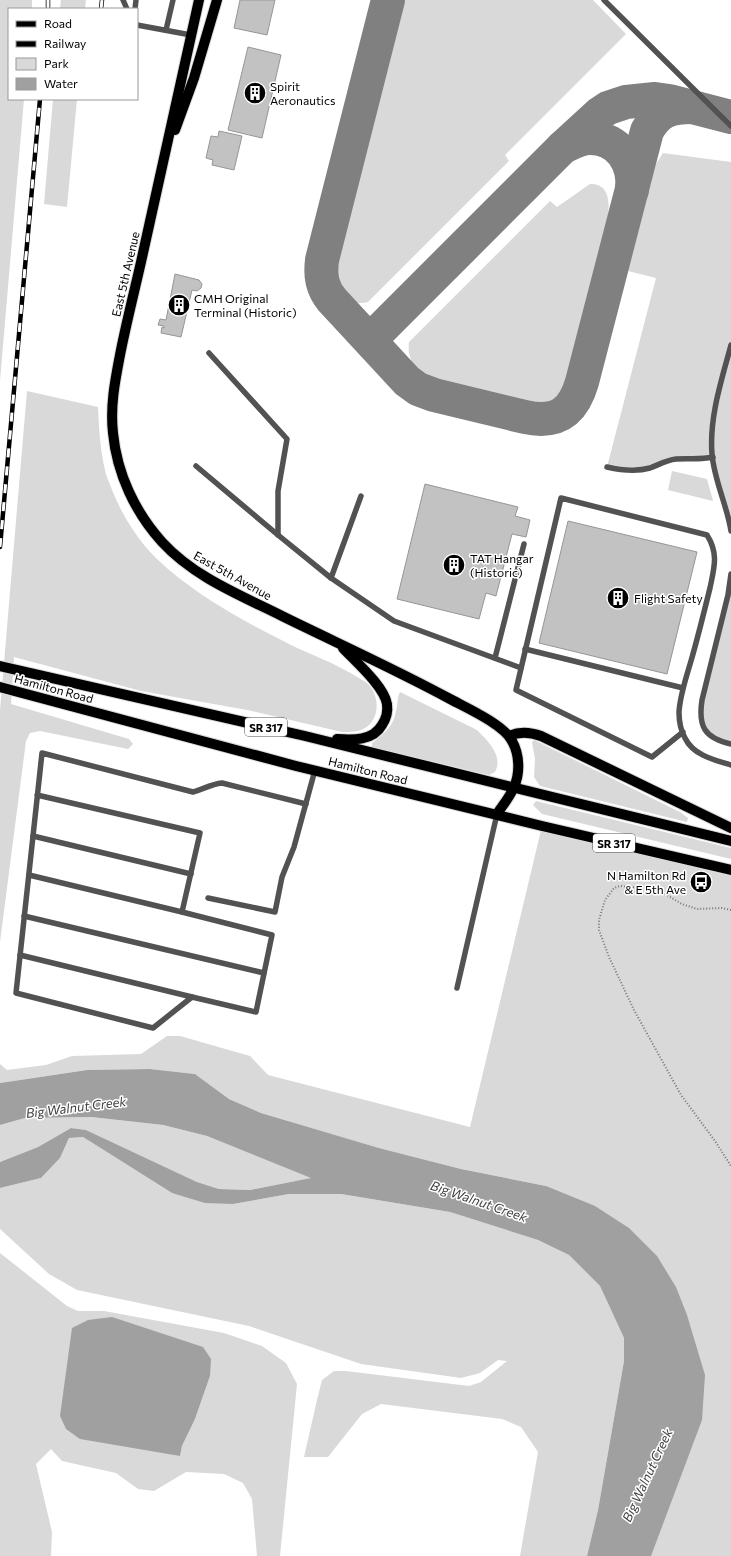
<svg xmlns="http://www.w3.org/2000/svg" width="731" height="1556" viewBox="0 0 731 1556" font-family="Commissioner,sans-serif">
<rect width="100%" height="100%" fill="#fff"/>
<g fill="#d9d9d9" fill-rule="evenodd">
<polygon points="0,0 32,0 32,9 9,9 9,99 24,99 0,381"/>
<polygon points="61,0 86,0 85,9 60,9"/>
<path d="M398,0H593L626,34L505,155L509,161L368,302C353,307 338,294 333,280C331,275 332,270 332,264Z"/>
<polygon points="53,99 77,99 67,207 44,204"/>
<polygon points="663,153 731,162 731,531 713,457 675,459 649,468 607,467 656,278 628,271 656,164"/>
<path d="M590,184C625,183 601,245 596,263L599,264L567,390C563,400 558,406 546,407C521,401 495,395 469,389C456,386 436,382 425,376C413,368 407,357 409,342L550,201L557,207Z"/>
<path d="M27,391L98,407C99,428 100,449 105,470C106,477 110,483 112,490C122,515 137,539 156,558C193,594 245,622 291,645C312,655 334,663 354,675C358,678 363,680 367,683C382,697 380,725 358,731C353,732 347,732 342,732L247,710L141,691L14,657L11,704L129,739L133,744L128,749L40,731L30,733L26,741L0,942V710Z"/>
<polygon points="672,471 707,479 713,501 668,490"/>
<polygon points="731,574 731,744 726,743 703,727 702,700"/>
<path d="M400,692L477,730C487,740 504,756 495,772L489,775L372,747V743C384,734 394,726 396,711C398,704 397,698 400,692Z"/>
<polygon points="534,740 680,812 688,818 687,822 540,786 534,777 535,759 532,742"/>
<polygon points="536,801 731,848 731,859 542,814 533,805"/>
<polygon points="542,826 731,870 731,1556 644,1556 693,1444 546,1186 461,1169 379,1148 261,1113 229,1099 195,1074 150,1069 87,1070 0,1083 0,1064 7,1070 46,1065 72,1056 141,1054 167,1036 180,1036 250,1056 268,1075 470,1127"/>
<polygon points="91,1117 163,1125 207,1136 312,1178 250,1190 219,1189 197,1182 86,1130 71,1128 38,1147 0,1162 0,1125 25,1118"/>
<polygon points="83,1137 172,1193 233,1204 289,1194 341,1194 450,1212 538,1240 569,1255 600,1286 624,1338 624,1361 598,1510 587,1556 520,1556 538,1452 521,1427 502,1419 381,1404 362,1414 328,1457 304,1457 317,1400 322,1380 334,1371 346,1371 469,1386 481,1382 507,1361 498,1360 480,1373 461,1378 361,1364 249,1326 77,1290 49,1274 0,1229 0,1188 41,1178 60,1158 69,1138"/>
<path d="M0,1253L67,1306L78,1311H104L224,1333L262,1346L286,1363L297,1384L280,1556H257L252,1499L243,1483L224,1474L186,1472L154,1491L138,1489L116,1473L62,1461L51,1449L36,1464L52,1532L51,1556H0ZM210,1376L195,1419L182,1446L180,1456L60,1416Z"/>
</g>
<g fill="#a0a0a0">
<polygon points="150,1069 195,1074 229,1099 261,1113 379,1148 461,1169 546,1186 595,1206 629,1228 657,1256 676,1287 687,1315 705,1375 702,1420 651,1556 587,1556 598,1510 624,1361 624,1338 600,1286 569,1255 538,1240 450,1212 341,1194 289,1194 233,1204 205,1203 172,1193 83,1137 69,1138 60,1158 41,1178 0,1188 0,1162 38,1147 71,1128 86,1130 197,1182 219,1189 250,1190 311,1178 207,1136 163,1125 91,1117 25,1118 0,1125 0,1083 87,1070"/>
<polygon points="112,1317 203,1347 211,1359 210,1376 195,1419 182,1446 180,1456 80,1439 66,1429 60,1416 72,1328 88,1320"/>
</g>
<g fill="none" stroke-linecap="round" stroke-linejoin="round">
<g stroke="#808080" stroke-width="34">
<path d="M388,0L322,260C320,276 322,288 332,300L407,381L418,389L434,395L525,417C557,424 573,413 582,382L647,131C658,111 670,107 692,107"/>
<path d="M563,147C572,143 580,138 590,138C619,138 635,163 632,190"/>
<polyline points="370,340 563,147 599,114 608,108 626,102 655,99 669,101 731,117"/>
</g>
</g>
<g fill="#c2c2c2" stroke="#969696">
<polygon points="240,0 275,0 267,35 234,28"/>
<polygon points="248,47 281,55 262,138 228,130"/>
<polygon points="219,131 242,136 234,170 212,165 213,160 206,158 211,136 218,137"/>
<polygon points="175,274 199,280 202,284 201,288 197,291 192,290 181,337 161,333 162,327 164,328 164,326 158,325 160,319 166,320"/>
<polygon points="425,484 518,507 515,516 530,520 526,537 512,534 496,596 486,593 479,619 397,599"/>
<polygon points="568,521 697,552 667,674 539,643"/>
</g>
<g fill="none" stroke-linecap="round" stroke-linejoin="round">
<g stroke="#dbdbdb" stroke-width="12">
<g id="primary">
<path d="M199,0C180,87 160,175 141,262C134,293 126,324 120,355C115,381 110,406 113,433C117,474 135,512 162,542C194,577 240,595 282,616C339,644 397,670 452,700C469,709 504,725 512,741C520,755 520,774 514,787C510,797 502,806 497,814"/>
<polyline points="175,130 194,78 217,0"/>
<polyline points="0,666 305,736 731,841"/>
<polyline points="0,687 296,766 542,826 731,870"/>
<path d="M509,736C520,731 530,732 541,736L731,828"/>
<path d="M337,739C353,740 373,741 382,725C386,719 388,711 387,704C384,686 355,661 343,648"/>
</g>
</g>
<polyline stroke="#747474" stroke-width="2" stroke-dasharray="1 2" stroke-linecap="butt" points="731,910 722,908 697,909 682,904 658,890 620,886 614,888 605,900 599,920 599,930 609,957 634,1010 681,1095 715,1141 731,1166"/>
<g stroke="#525252" stroke-width="5.5">
<polyline points="123,0 127,9"/>
<polyline points="604,0 731,126"/>
<polyline points="135,9 136,0"/>
<polyline points="137,25 191,35"/>
<polyline points="166,30 173,0"/>
<path d="M731,345C722,379 709,417 712,454C714,480 727,505 731,531"/>
<polyline points="209,353 287,439 278,491 278,535"/>
<polyline points="196,466 278,535 331,578"/>
<path d="M607,467C620,470 636,472 650,468C658,465 667,460 676,459C689,458 700,460 713,457"/>
<polyline points="361,496 331,578 394,621 521,668"/>
<path d="M731,574L728,595L702,700C698,726 704,738 731,744"/>
<polyline points="525,649 683,688"/>
<polyline points="495,658 524,544"/>
<path d="M683,732L652,757L516,690L561,498L707,535C719,554 714,568 710,588C704,612 698,637 691,661C686,678 680,695 679,712C679,720 681,731 685,738C693,755 714,760 731,765"/>
<path d="M37,795L200,833L182,912L272,935L256,1012L192,997L153,1028L16,993C25,913 33,833 42,753L193,792C203,789 212,784 222,783L306,804"/>
<polyline points="33,836 191,874"/>
<polyline points="29,875 182,912"/>
<polyline points="208,898 275,912 282,877 294,847 315,770"/>
<polyline points="24,916 264,973"/>
<polyline points="20,955 192,997"/>
<polyline points="457,988 497,814"/>
</g>
<use href="#primary" stroke="#000" stroke-width="10"/>
<g stroke="#000" stroke-width="4.5">
<g id="rail">
<polyline points="48,9 48,0"/>
<polyline points="101,9 102,0"/>
<polyline points="0,547 40,99"/>
</g>
</g>
<use href="#rail" stroke="#fff" stroke-width="3" stroke-dasharray="9" stroke-linecap="butt"/>
</g>
<defs>
<g id="building-disc" transform="scale(1.15)"><circle r="9.5" fill="#000" stroke="#fff"/><path d="M-4-6H4V6H1V3H-1V6H-4ZM-2.5-4.3h1.7v1.8h-1.7ZM.8-4.3h1.7v1.8H.8ZM-2.5-1h1.7V.8h-1.7ZM.8-1h1.7V.8H.8Z" fill="#fff"/></g>
<g id="bus-disc" transform="scale(1.15)"><circle r="9.5" fill="#000" stroke="#fff"/><path d="M-5-6H5V4H4V6H2V4H-2V6H-4V4H-5ZM-3.5-4V0h7V-4ZM-3.5 1.2v1.5H-2V1.2ZM2 1.2v1.5H3.5V1.2Z" fill="#fff"/></g>
</defs>
<g fill-rule="evenodd">
<use href="#building-disc" x="255" y="93"/>
<use href="#building-disc" x="179" y="305"/>
<use href="#building-disc" x="454" y="565"/>
<use href="#building-disc" x="618" y="598"/>
<use href="#bus-disc" x="701" y="882"/>
</g>
<g text-anchor="middle" dominant-baseline="central" stroke-width="3" stroke-linejoin="round" paint-order="stroke">
<g fill="#fff" stroke="#4c4c4c" stroke-width="1">
<rect x="245" y="718" width="42" height="18" rx="3"/>
<rect x="593" y="834" width="42" height="18" rx="3"/>
</g>
<g font-size="11" font-weight="bold" fill="#000">
<text x="266" y="727">SR 317</text>
<text x="614" y="843">SR 317</text>
</g>
<g font-size="12" fill="#000" stroke="#fff" text-anchor="start">
<text x="270" y="86">Spirit<tspan x="270" dy="14">Aeronautics</tspan></text>
<text x="194" y="298">CMH Original<tspan x="194" dy="14">Terminal (Historic)</tspan></text>
<text x="470" y="558">TAT Hangar<tspan x="470" dy="14">(Historic)</tspan></text>
<text x="634" y="598">Flight Safety</text>
<text x="686" y="875" text-anchor="end">N Hamilton Rd<tspan x="686" dy="14">&amp; E 5th Ave</tspan></text>
</g>
<g font-size="12" fill="#000" stroke="#fff">
<text transform="translate(125 274) rotate(-77)">East 5th Avenue</text>
<text transform="translate(233 575) rotate(29)">East 5th Avenue</text>
<text transform="translate(54 688) rotate(15)">Hamilton Road</text>
<text transform="translate(368 770) rotate(14)">Hamilton Road</text>
</g>
<g font-size="13" font-style="italic" fill="#414141" stroke="#fff">
<text transform="translate(76 1107) rotate(-7)">Big Walnut Creek</text>
<text transform="translate(479 1201) rotate(19)">Big Walnut Creek</text>
<text transform="translate(647 1475) rotate(-65)">Big Walnut Creek</text>
</g>
</g>
<rect x="8" y="8" width="130" height="92" fill="#ffffff" stroke="#999999"/>
<rect x="16" y="21" width="20" height="6" fill="#000000" stroke="#999999"/>
<text x="44" y="28" font-size="12" fill="#000000">Road</text>
<rect x="16" y="41" width="20" height="6" fill="#000000" stroke="#999999"/>
<text x="44" y="48" font-size="12" fill="#000000">Railway</text>
<rect x="16" y="58" width="20" height="12" fill="#d9d9d9" stroke="#999999"/>
<text x="44" y="68" font-size="12" fill="#000000">Park</text>
<rect x="16" y="78" width="20" height="12" fill="#a0a0a0" stroke="#999999"/>
<text x="44" y="88" font-size="12" fill="#000000">Water</text>
</svg>
